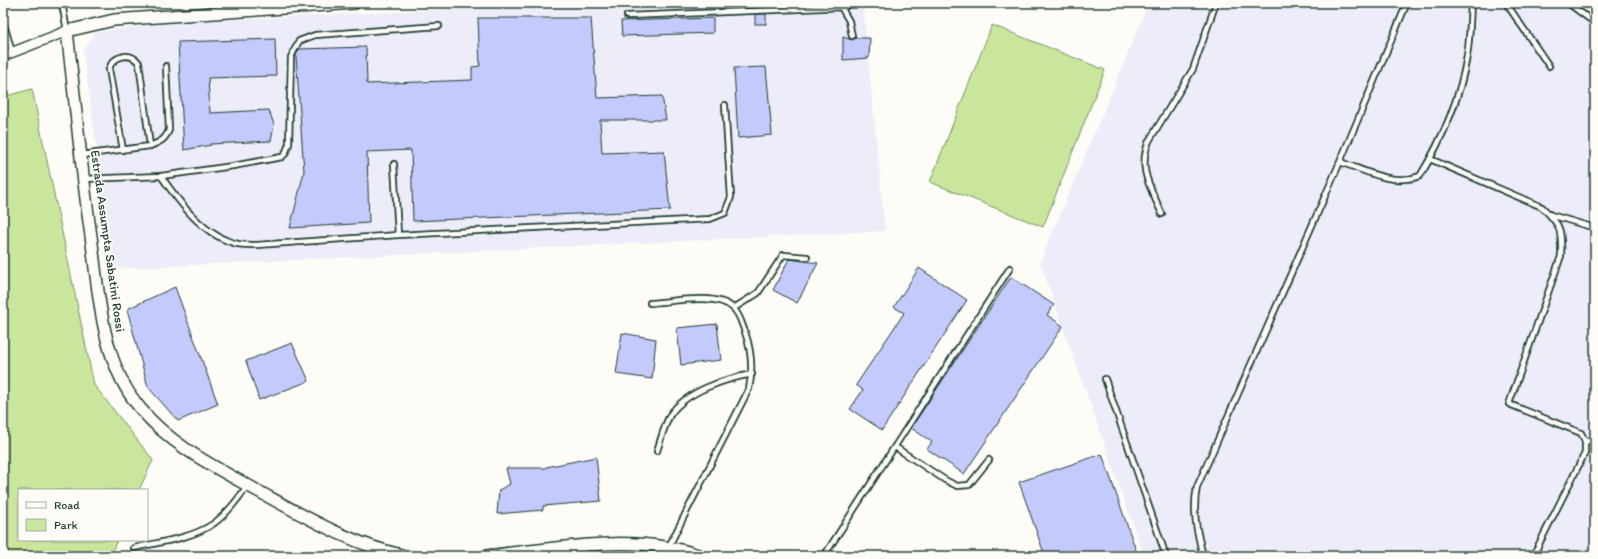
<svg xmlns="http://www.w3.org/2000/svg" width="1598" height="559" viewBox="0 0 1598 559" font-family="Itim,sans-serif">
<rect width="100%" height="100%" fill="#fdfcf7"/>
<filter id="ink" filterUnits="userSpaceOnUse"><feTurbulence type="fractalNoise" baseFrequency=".025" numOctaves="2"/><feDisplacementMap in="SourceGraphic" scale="8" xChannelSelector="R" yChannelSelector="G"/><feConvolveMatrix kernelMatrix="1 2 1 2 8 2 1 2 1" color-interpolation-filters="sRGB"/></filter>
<g filter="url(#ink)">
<g fill="#ecedf8">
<polygon points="578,3 863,3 885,231 114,269 83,51 96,32 163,23"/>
<polygon points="1149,3 1595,3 1595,556 1144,556 1040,262"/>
</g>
<g fill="#cae69d" stroke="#749268">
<polygon points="992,25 1105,70 1043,227 930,182"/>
<polygon points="32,89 94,385 153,460 139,490 19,490 19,540 117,540 110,556 3,556 3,97"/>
</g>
<g fill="#c4cafc" stroke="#1f3d34">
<rect x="755" y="14" width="11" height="10"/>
<polygon points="478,18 591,18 597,98 662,96 666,120 600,120 602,153 664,151 670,210 413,221 411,150 367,152 369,223 290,228 304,172 296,55 299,49 366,47 367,84 472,80 472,67 480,66"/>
<polygon points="713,18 713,33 622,36 621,21"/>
<polygon points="843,37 852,40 855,38 870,38 869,58 843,60"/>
<polygon points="275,39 276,76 208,78 210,113 269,110 274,125 271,141 210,144 211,145 184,150 178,42"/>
<polygon points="766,67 772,135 738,138 734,68"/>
<polygon points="789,259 818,263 797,303 773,290"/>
<polygon points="919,268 967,300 882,430 850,409 863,390 856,385 904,313 894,307"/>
<polygon points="1011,277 1054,305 1047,315 1063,326 964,474 927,449 932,442 911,428"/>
<polygon points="175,287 218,404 178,421 148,387 127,309"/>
<polygon points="717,324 721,360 681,365 677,328"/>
<polygon points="622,333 656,339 652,379 616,374"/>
<polygon points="292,343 309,381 259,400 246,361"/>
<polygon points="1102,454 1138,556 1045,556 1019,482"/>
<polygon points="596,457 601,501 543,506 543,510 497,514 499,490 510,484 506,468 546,468 546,467"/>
</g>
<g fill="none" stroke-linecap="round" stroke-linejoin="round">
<g stroke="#1f3d34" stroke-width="8">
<g id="service">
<polyline points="62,3 67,31"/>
<polyline points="1506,3 1549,66"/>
<polyline points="1568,3 1595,23"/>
<polyline points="841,7 849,21 852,36"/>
<polyline points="627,16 845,7 850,3"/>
<polyline points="3,21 12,52"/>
<path d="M150,146C160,142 165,140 169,130L166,66"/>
<path d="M81,155L150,146L139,63C130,51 113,56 109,69L123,150"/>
<path d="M1430,159L1542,207C1561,225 1562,230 1561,256L1509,404L1581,433L1585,441V453L1533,556"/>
<path d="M1340,162C1367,171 1392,186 1420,176C1442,140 1460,98 1467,56C1470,38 1470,20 1471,3"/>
<polyline points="394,164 398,235"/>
<path d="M161,176C179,202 204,237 238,244C244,245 251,245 257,245L398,235L710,219L725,213L731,197L725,105"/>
<polyline points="83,179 161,176 233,166 282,157 285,154 289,144 291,57 299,41 315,35 439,26"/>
<path d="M1162,214C1151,188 1137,169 1149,141L1193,69L1216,3"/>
<polyline points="1551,215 1595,228"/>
<path d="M650,303C672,302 716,292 733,308C740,314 742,325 745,332C752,352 753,370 749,389L669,546"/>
<polyline points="734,308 758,293 783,255 807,257"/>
<polyline points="1105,379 1166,556"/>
<polyline points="1585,441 1595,441"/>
<polyline points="895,447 945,480 957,486 969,485 989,460"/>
<path d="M657,451C661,439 664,426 670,415C686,391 725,379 752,374"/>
<path d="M134,548C160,542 190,539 213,524C227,514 238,499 248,485"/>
<polyline points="824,556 1010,268"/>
<path d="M1203,556C1197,532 1192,512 1197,487L1340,162L1407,3"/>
</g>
</g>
<g stroke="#1f3d34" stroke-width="12">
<polyline id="minor" points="3,56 67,31"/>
</g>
<g stroke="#1f3d34" stroke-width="14">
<g id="tertiary">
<path d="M355,3L114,20L67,31C75,99 81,168 91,236C99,294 101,362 140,408C170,445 215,467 256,490C304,516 352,545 406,556"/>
<path d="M486,556C555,549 634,532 701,556"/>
</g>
</g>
<use href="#service" stroke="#fdfcf7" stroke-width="4.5"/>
<use href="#minor" stroke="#fdfcf7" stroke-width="9"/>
<use href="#tertiary" stroke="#fdfcf7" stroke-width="11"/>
</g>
</g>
<g text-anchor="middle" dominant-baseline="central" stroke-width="3.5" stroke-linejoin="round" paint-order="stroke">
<g font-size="13" fill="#1f3d34" stroke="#fdfcf7">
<text transform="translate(108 241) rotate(82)">Estrada Assumpta Sabatini Rossi</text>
</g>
</g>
<rect width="1598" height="559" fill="none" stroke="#fdfcf7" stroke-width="16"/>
<rect x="8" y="8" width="1582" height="543" fill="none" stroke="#1f3d34" stroke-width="1.5" filter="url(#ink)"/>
<rect x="18" y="489" width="130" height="52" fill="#fdfcf7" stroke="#a4b0a9"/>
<rect x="26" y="502" width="20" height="6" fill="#fdfcf7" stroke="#a4b0a9"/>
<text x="54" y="509" font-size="12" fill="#1f3d34">Road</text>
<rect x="26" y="519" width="20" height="12" fill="#cae69d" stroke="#a4b0a9"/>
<text x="54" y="529" font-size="12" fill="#1f3d34">Park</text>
</svg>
